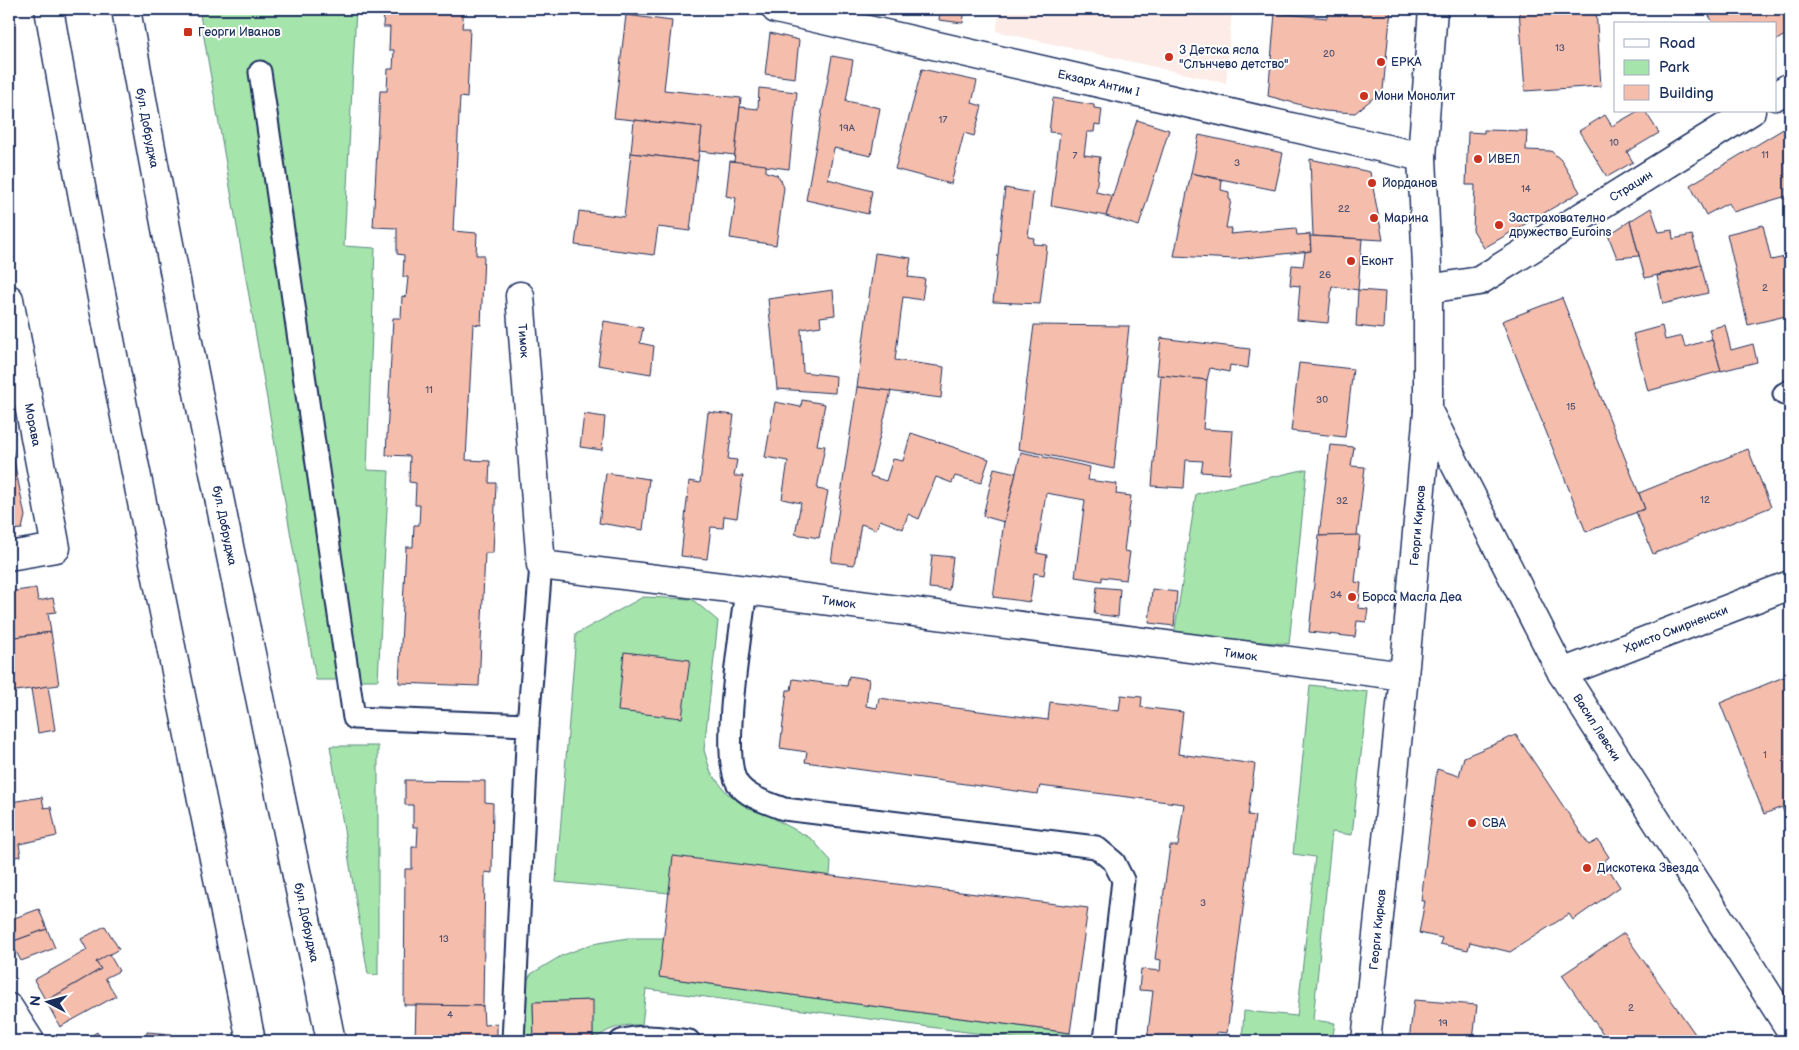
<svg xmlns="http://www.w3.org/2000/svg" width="1799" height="1050" viewBox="0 0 1799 1050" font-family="'Balsamiq Sans',sans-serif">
<rect width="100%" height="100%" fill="#fff"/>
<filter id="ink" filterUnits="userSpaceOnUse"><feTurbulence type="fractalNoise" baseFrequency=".02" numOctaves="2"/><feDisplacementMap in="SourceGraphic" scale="10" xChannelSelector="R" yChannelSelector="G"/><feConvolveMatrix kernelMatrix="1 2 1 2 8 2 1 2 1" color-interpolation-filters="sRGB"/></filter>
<g filter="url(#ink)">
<polygon fill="#fcebe6" points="1000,9 1232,9 1226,83 996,31"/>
<g fill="#a5e4ab" stroke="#608a84">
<polygon points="199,9 356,9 344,246 375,248 367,470 389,471 378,680 316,680"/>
<polygon points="1307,469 1289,644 1174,635 1196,494"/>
<polygon points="643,597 692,599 718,621 704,750 711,773 727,793 812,839 831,861 830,876 669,893 556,882 576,634"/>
<polygon points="1310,685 1368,692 1352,835 1332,832 1313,1020 1335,1023 1332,1041 1242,1041 1244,1011 1297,1016 1315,857 1293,854"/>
<polygon points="330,746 378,746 378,975 368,974"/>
<path d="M628,938H664L660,977L1070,1033L1071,1041H1034L646,989L642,1025C623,1024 607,1028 593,1041L592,1000L533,1002L534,1041H521V991L531,974L561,956L592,944Z"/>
</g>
<g fill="#f5bdab" stroke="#1b2f5e">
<polygon points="384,9 464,9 462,28 470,28 467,98 460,97 453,231 477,233 476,255 484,255 481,325 473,324 466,460 490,461 489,483 496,483 493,553 485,553 479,686 399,683 406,547 413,547 414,525 419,525 420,505 415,505 416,483 409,482 410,456 386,455 393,318 401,318 402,296 406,297 408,277 403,277 404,255 397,254 397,228 373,227 380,91 387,91 388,69 393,69 394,50 389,50 390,27 383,27"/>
<polygon points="940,9 965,9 963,23 939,20"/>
<polygon points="1328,9 1391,9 1383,90 1355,113 1324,111 1268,96 1275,13 1327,18"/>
<polygon points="1519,9 1596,9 1601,86 1525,91"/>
<polygon points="1705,9 1790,9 1790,32 1775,41 1775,24 1714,24"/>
<polygon points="626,15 672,21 664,90 741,98 735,155 699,151 702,127 614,118"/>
<polygon points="770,33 799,40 795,78 765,74"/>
<polygon points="832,56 853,60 846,101 880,108 871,156 834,148 828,179 872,191 868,214 806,200"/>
<polygon points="922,69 977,81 972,103 982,106 974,136 964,133 951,184 895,169"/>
<polygon points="759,88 797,92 789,169 734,162 740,107 758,109"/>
<polygon points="1053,98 1094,105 1094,108 1102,109 1100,125 1095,124 1094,132 1087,132 1084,155 1100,157 1096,192 1113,196 1106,216 1051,206 1060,133 1049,132"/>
<polygon points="1638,111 1645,111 1659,133 1627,152 1633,162 1607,177 1579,131 1605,115 1612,126"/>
<polygon points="634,120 702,127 698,161 631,153"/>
<polygon points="1137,120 1169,130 1139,226 1106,216"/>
<polygon points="1790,125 1790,195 1733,212 1728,203 1706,215 1690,185"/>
<polygon points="1484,130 1527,131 1526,150 1551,151 1561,160 1580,192 1484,248 1473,230 1475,185 1466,185 1468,132 1484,133"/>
<polygon points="1199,135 1283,153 1275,190 1191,173"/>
<polygon points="631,153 698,161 690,231 658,227 654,255 575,245 579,211 624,217"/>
<polygon points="1310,159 1370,172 1383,240 1313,236"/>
<polygon points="730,161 766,165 766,172 777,175 781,180 784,188 776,245 730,238 736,198 726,196"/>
<polygon points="1191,173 1222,180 1221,190 1229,192 1229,199 1231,200 1226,228 1232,228 1230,234 1296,228 1297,235 1310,234 1311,251 1235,259 1174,256"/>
<polygon points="1005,188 1033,193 1028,237 1034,238 1033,244 1047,245 1040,304 993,302"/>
<polygon points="1651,208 1659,232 1672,230 1673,239 1692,235 1701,265 1645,278 1630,221"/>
<polygon points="1630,221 1639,256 1617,258 1608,235"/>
<polygon points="1763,225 1771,260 1790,256 1790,315 1748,325 1727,234"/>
<polygon points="1310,236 1362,239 1358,290 1332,286 1328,323 1297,320 1300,286 1290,285 1292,265 1303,266 1305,252 1311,251"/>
<polygon points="875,253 911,258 908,277 925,279 922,300 903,297 895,360 944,367 941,398 857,387"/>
<polygon points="1701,265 1708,293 1663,304 1657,276"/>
<polygon points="833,290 835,315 820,317 821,326 801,329 803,372 836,376 835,393 777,389 768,299"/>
<polygon points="1358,290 1385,292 1383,329 1356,326"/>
<polygon points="1562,298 1645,509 1586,532 1502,321"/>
<polygon points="604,321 643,328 640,343 654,346 651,374 598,365"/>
<polygon points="1034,325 1129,326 1114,469 1018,449"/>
<polygon points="1725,325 1731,350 1753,344 1757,362 1721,371 1709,329"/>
<polygon points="1662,326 1665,340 1682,336 1685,347 1712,339 1721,371 1648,391 1633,334"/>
<polygon points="1161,338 1250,349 1248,368 1230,365 1229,372 1210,368 1207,380 1157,375"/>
<polygon points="1299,363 1353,369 1345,437 1291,431"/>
<polygon points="1161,375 1207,380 1203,429 1233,431 1230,474 1201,472 1203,461 1186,460 1184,488 1152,486"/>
<polygon points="857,387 891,391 870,476 886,481 893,459 903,461 911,433 989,459 981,483 955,476 952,483 936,477 919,519 908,514 903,529 880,520 876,529 861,524 854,565 831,562"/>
<polygon points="802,400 825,404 817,445 825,446 817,489 828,491 819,538 795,534 801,503 782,499 788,461 765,457 775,402 801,407"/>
<polygon points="708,412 734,415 728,459 737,460 734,476 743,476 737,518 724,516 723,528 711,527 707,559 681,556 689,481 700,483"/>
<polygon points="584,414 605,417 602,450 580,447"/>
<polygon points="9,435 25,516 22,529 9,530"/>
<polygon points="1330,445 1354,447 1351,466 1365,467 1357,536 1319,536"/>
<polygon points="1748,449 1771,507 1653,554 1636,512 1645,509 1639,493"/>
<polygon points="1021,452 1090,467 1088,480 1117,484 1116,494 1131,496 1124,551 1130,552 1126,580 1102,577 1102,581 1075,577 1085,500 1046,493 1037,553 1047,555 1044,575 1034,573 1030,602 993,597 1004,522"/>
<polygon points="994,468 1016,473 1004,522 983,516"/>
<polygon points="606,473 649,479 643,530 599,523"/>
<polygon points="1360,535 1355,582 1361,583 1358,608 1368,609 1366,622 1357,621 1355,637 1309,632 1319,536"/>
<polygon points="932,555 953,557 949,590 929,588"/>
<polygon points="1097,587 1120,589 1118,617 1094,614"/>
<polygon points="36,588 38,601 53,598 56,612 48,613 51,632 9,638 9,592"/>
<polygon points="1152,589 1177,592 1174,626 1149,623"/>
<polygon points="51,632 59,685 9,692 9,638"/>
<polygon points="624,652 690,660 682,718 618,711"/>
<polygon points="849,676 869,679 866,706 877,708 879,698 1048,720 1050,702 1119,711 1121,695 1142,697 1141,707 1183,712 1178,754 1255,764 1248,815 1255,816 1227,1033 1217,1032 1215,1041 1147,1041 1153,991 1139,990 1141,969 1160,971 1161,960 1155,959 1170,846 1178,846 1184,804 1040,786 1038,794 805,762 807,752 780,748 787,690 791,690 793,679 847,686"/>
<polygon points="1786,676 1790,686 1790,829 1782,807 1764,814 1720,703"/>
<polygon points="48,686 55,730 38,733 31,689"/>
<polygon points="1516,735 1589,845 1598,840 1609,857 1604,861 1620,887 1573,920 1569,914 1510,952 1470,942 1468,950 1440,944 1442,938 1419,933 1425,901 1421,901 1437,769 1459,776 1464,757"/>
<polygon points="405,780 485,781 485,802 493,803 492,873 485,872 483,1006 404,1005 405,869 412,869 412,847 417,847 418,827 413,827 413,805 405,805"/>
<polygon points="42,797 44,808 51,807 57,836 19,844 21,856 9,858 9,814 13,813 11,802"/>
<polygon points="673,856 1088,908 1070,1033 659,977"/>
<polygon points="39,909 47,929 11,942 9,939 9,920"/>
<polygon points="105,926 119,949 96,962 101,969 46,1001 34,980 87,950 81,939"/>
<polygon points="47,929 55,948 21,961 11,942"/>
<polygon points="1624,933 1700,1041 1608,1041 1562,975"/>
<polygon points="109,954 119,971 105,978 116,996 60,1027 46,1001 101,969 96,962"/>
<polygon points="593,1000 593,1041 534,1041 533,1002"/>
<polygon points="1414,1000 1477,1005 1473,1041 1409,1041"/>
<polygon points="416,1005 483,1006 484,1025 497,1024 497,1041 415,1041"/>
<polygon points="97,1032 101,1041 83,1041"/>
<polygon points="147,1032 172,1034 171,1041 146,1041"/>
</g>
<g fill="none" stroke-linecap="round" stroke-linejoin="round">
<g stroke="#1b2f5e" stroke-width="25">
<g id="lane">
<polyline points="260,72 354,718 528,725 513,1041"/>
<polyline points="1784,394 1790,391"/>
<path d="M746,590C742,626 719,758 738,784C748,798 769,803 784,809L1096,847L1114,862L1123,880L1105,1041"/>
<polyline points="528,725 541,565"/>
<path d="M621,1041C644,1034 666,1038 689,1041"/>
</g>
</g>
<g stroke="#1b2f5e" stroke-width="31">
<g id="street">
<path id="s1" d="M776,9L1422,157"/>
<polyline points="1775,96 1790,87"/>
<path id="s2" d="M1428,289L1479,281L1751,111"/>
<path id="s3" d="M520,296L541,565L746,590L1404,676"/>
<path id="s4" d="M9,299L56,548L9,556"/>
<path id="s5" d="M1428,411L1562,673L1790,1029"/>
<path id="s6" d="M1562,673L1790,585"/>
<polyline points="9,1008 30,1041"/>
<path id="s7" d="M1366,1041L1404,676L1428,411V289L1422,157L1433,9"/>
</g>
</g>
<g stroke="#1b2f5e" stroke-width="31">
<g id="secondary">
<path d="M49,9C109,354 182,698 251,1041"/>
<path id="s8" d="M126,9C186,354 261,698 331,1041"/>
</g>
</g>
<use href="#lane" stroke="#fff" stroke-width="21"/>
<use href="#street" stroke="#fff" stroke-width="28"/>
<use href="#secondary" stroke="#fff" stroke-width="28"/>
</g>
</g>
<g fill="#c8321e" stroke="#fff" stroke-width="2">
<rect x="183" y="27" width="10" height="10" rx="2.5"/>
<circle cx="1169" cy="57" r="5"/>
<circle cx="1381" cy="62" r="5"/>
<circle cx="1364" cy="96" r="5"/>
<circle cx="1478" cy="159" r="5"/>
<circle cx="1372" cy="183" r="5"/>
<circle cx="1374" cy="218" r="5"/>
<circle cx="1499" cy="225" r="5"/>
<circle cx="1351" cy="261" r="5"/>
<circle cx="1352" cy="597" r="5"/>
<circle cx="1472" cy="823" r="5"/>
<circle cx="1587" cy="868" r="5"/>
</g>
<g text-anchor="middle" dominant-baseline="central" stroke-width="4" stroke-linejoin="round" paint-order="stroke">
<g font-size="10" fill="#525271">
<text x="1560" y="48">13</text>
<text x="1329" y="54">20</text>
<text x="943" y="120">17</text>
<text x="847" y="128">19A</text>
<text x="1614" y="143">10</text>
<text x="1765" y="155">11</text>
<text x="1075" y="156">7</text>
<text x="1237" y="163">3</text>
<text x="1526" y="189">14</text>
<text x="1344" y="209">22</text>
<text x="1325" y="275">26</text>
<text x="1765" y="288">2</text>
<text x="429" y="390">11</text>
<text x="1322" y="400">30</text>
<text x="1571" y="407">15</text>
<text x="1705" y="500">12</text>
<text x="1342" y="501">32</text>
<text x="1336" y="595">34</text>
<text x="1765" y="755">1</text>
<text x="1203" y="903">3</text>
<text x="444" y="939">13</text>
<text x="1631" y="1008">2</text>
<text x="450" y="1015">4</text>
<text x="1443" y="1023">19</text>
</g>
<g font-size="12" fill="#1b2f5e" stroke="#fff" text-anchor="start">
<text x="198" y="32">Георги Иванов</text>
<text x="1179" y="50">3 Детска ясла<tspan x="1179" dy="14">"Слънчево детство"</tspan></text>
<text x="1391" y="62">ЕРКА</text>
<text x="1374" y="96">Мони Монолит</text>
<text x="1488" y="159">ИВЕЛ</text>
<text x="1382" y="183">Йорданов</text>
<text x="1384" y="218">Марина</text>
<text x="1509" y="218">Застрахователно<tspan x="1509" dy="14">дружество Euroins</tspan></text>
<text x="1361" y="261">Еконт</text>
<text x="1362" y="597">Борса Масла Деа</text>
<text x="1482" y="823">CBA</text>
<text x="1597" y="868">Дискотека Звезда</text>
</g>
<g font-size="12" fill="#1b2f5e" stroke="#fff">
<text stroke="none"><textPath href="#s1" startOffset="331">Екзарх Антим I</textPath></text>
<text stroke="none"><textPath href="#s8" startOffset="121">бул. Добруджа</textPath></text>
<text stroke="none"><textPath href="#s2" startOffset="231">Страцин</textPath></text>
<text stroke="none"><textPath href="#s3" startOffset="45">Тимок</textPath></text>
<text stroke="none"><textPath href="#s4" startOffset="128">Морава</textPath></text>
<text stroke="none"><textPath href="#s8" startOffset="526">бул. Добруджа</textPath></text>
<text stroke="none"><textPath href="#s7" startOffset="518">Георги Кирков</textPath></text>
<text stroke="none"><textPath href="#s3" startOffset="570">Тимок</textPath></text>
<text stroke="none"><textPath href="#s6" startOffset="122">Христо Смирненски</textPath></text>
<text stroke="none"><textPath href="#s3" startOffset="975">Тимок</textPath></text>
<text stroke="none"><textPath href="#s5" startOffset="359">Васил Левски</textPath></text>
<text stroke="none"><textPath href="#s8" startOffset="931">бул. Добруджа</textPath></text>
<text stroke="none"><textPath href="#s7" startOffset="112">Георги Кирков</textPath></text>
</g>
</g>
<rect width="1799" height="1050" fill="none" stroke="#fff" stroke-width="30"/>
<rect x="15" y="15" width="1769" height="1020" fill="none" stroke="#1b2f5e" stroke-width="2" filter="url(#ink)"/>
<rect x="1614" y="22" width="162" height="90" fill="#ffffff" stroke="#a4acbf"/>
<rect x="1624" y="39" width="25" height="8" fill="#ffffff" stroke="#a4acbf"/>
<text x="1659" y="48" font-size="15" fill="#1b2f5e">Road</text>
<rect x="1624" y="60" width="25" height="15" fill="#a5e4ab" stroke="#a4acbf"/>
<text x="1659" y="72" font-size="15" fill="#1b2f5e">Park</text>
<rect x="1624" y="85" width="25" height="15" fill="#f5bdab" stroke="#a4acbf"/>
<text x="1659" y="98" font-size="15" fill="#1b2f5e">Building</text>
<g transform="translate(48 1002) rotate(276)" stroke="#ffffff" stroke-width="4" paint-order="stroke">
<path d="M0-4L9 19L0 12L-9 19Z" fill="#1b2f5e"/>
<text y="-8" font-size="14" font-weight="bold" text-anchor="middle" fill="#1b2f5e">N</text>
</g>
</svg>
